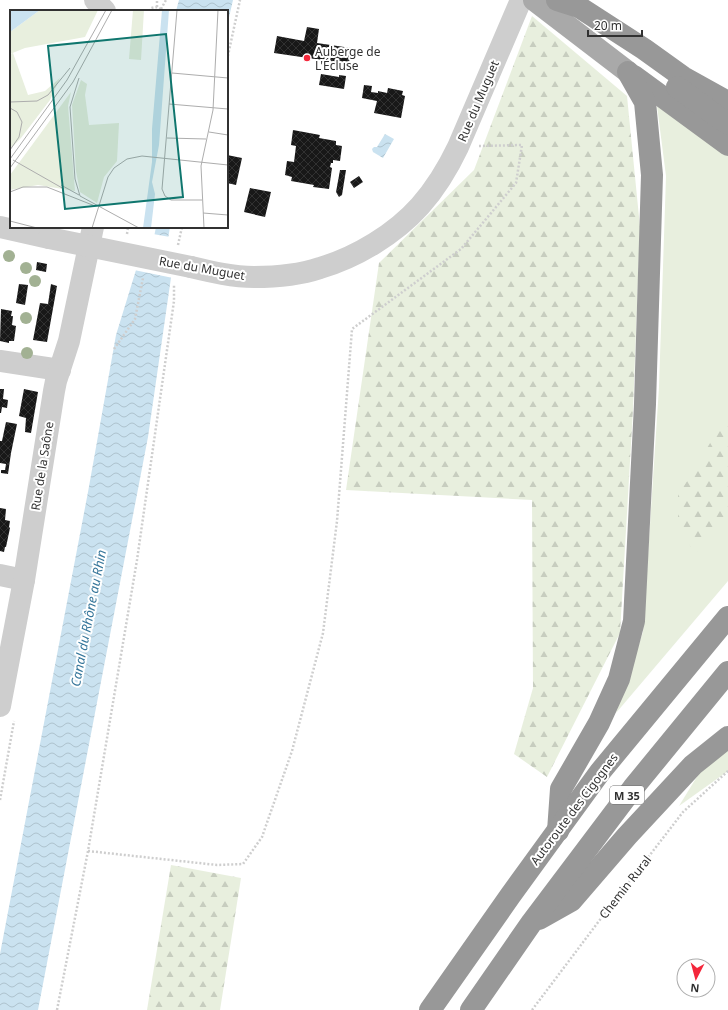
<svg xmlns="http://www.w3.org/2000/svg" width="728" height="1010" viewBox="0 0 728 1010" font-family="'Noto Sans',sans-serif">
<defs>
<pattern id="forest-firs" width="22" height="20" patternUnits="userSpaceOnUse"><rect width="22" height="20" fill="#e8efde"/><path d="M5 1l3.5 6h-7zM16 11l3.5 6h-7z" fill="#c7cdbf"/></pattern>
<pattern id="water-waves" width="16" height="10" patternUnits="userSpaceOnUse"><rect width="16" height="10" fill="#cae2f0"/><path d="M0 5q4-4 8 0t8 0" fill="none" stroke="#aec2ce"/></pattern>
<pattern id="building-cross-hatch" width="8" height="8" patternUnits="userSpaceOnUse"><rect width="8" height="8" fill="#181818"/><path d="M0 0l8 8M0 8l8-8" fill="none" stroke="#313131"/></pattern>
</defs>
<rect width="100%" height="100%" fill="#fff"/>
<g fill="#e8efde">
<polygon points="657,106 728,122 728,581 616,713 643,632 659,387 666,176"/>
<polygon points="728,726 728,771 679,806"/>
</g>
<g fill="url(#forest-firs)">
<polygon points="532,16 627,96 640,227 633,410 620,633 547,777 514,754 533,688 532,500 346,490 379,263 474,170"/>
<polygon points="722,423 728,424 728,514 694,555 678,517 678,493 688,480"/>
<polygon points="171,865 241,878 220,1010 147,1010"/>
</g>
<g fill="url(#water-waves)">
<polygon points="179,0 233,0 227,26 227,11 176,11"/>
<polygon points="385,134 394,139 383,158 373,152 372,149 374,147 377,147"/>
<polygon points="156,227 170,227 167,245 169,248 175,250 148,437 38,1010 0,1010 0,954 88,492 116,335 144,244 153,242"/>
</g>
<polygon fill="#fff" points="153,234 170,237 169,244 170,247 177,249 173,278 134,270 142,243 143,242 149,242 151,241"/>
<g fill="url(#building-cross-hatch)">
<polygon points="307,27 319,29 317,43 351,48 349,64 274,53 277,36 304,41"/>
<polygon points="321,74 339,77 339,75 346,76 344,89 319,85"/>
<polygon points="364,85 372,86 371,92 378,93 378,91 387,93 388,88 403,91 402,95 405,96 401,118 374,113 377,101 362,98"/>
<polygon points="293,130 320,135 319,138 336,141 336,145 342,146 340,161 333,160 333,163 331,163 330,167 332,168 329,189 313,187 314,185 291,181 292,177 285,175 287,161 294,162 296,146 291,145"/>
<polygon points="227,155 242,158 236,185 227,183"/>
<polygon points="340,170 346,170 342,195 339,197 336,192"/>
<polygon points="359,176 363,182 354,188 350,182"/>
<polygon points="250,188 271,192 265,217 244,212"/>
<polygon points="37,262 47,264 46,272 36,270"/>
<polygon points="19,284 28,285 25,305 16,303"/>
<polygon points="51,284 57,286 47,342 33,340 40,303 48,304"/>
<polygon points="1,309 12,311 11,316 13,316 12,325 16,326 14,341 9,341 9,343 0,341"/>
<polygon points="0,389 4,389 3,399 8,400 7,408 2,407 1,413 0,413"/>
<polygon points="24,389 38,392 31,433 25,432 26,418 19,416"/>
<polygon points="6,422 17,424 11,453 8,474 1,473 1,470 5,470 6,464 0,463 0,441 2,441"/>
<polygon points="0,508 6,509 5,520 10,521 9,527 10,528 6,547 5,547 4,552 0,551"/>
</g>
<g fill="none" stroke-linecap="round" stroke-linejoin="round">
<g stroke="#cecece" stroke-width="2.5" stroke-dasharray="2 2" stroke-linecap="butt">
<polyline points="157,7 157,0"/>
<polyline points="161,9 166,0"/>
<path d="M149,11L151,8C155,7 159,6 162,11"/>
<polyline points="227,60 240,0"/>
<polyline points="127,234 128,227"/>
<polyline points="178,245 182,227"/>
<polyline points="114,349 135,319 143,278"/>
<polyline points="0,800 14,721"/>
<polyline points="88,851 217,865 243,864 262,837 292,751 323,633 337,521 352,329 461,249 516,183 522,145 479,146"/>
<polyline points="57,1010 88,851 137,560 174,301 174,284"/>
<polyline points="532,1010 599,921 683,812 728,771"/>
</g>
<g stroke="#cecece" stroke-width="22">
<polyline points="95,0 105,11"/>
<polyline points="0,227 49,238"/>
<path d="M191,267C212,272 233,277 254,277C276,277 299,275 320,268C357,257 395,234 420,206C436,188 448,168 458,147L521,0"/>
<polyline points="0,361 60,370"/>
<polyline points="0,575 24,580"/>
<polyline points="0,706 24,580 54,391 56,381 69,341 93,227"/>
</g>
<polyline stroke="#a9a9a9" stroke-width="22" points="534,0 628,72"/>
<g stroke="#989898" stroke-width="22">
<polyline points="557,0 579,7 644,49 683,77 728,102"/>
<polyline points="634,76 728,145"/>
<polyline points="677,87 728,124"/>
<polyline points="558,831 561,789 599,723 619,679 634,621 645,404 652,175 645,102 628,72"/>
<polyline points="539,919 571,901 627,836 693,765 728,737"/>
<polyline points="430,1010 510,896 600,772 728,617"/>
<polyline points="471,1010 532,922 633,788 728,672"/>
</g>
<polyline stroke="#cecece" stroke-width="22" points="49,238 191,267"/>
</g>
<g fill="#a2b193">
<circle cx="9" cy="256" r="6"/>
<circle cx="26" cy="268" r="6"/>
<circle cx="35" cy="281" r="6"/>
<circle cx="26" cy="318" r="6"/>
<circle cx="27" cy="353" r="6"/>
</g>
<circle fill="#f4273b" stroke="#fff" stroke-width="1.5" cx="307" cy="58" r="4"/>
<g text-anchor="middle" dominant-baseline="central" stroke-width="4" stroke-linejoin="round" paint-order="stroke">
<rect fill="#fff" stroke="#6f6f6f" stroke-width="1" x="610" y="786" width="34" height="18" rx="3"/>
<g font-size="11" font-weight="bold" fill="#313131">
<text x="627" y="795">M 35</text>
</g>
<g font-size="12" fill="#313131" stroke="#fff" text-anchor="start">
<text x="315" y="51">Auberge de<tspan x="315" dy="14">L'Écluse</tspan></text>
</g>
<g font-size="12" fill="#313131" stroke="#fff">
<text transform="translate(478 101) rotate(-67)">Rue du Muguet</text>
<text transform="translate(202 268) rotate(10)">Rue du Muguet</text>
<text transform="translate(42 466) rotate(-81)">Rue de la Saône</text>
<text transform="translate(574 809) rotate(-53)">Autoroute des Cigognes</text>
<text transform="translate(625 887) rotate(-52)">Chemin Rural</text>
</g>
<g font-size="13" font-style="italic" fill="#37779b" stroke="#fff">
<text transform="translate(88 618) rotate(-79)">Canal du Rhône au Rhin</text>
</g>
</g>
<g transform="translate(10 10)">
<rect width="218" height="218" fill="#fff"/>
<path d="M3,43L18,85L35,81L50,68L40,90L11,128L0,139V44ZM61,82L58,96L65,181L28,175L0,180V165Z" fill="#e8efde"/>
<path d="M30,0H88L75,27L15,38L0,44V22ZM123,0H134L131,50L119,49ZM71,70L77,74L75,85L79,115L109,113L107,151L94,167L87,193L70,182L66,161L62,95ZM51,109L55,119L49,131L39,129Z" fill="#e8efde"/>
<path d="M3,0H30L0,22V2ZM152,0H159L149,135L142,172L145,184L141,218H133L142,152V119Z" fill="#cae2f0"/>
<path fill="none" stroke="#adadad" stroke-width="1" d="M167,0L152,179L155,186L161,190H192M162,63L218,68M69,68L60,97L65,169L70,186M0,92L27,91L38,85L60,58M159,94L218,99M0,98L7,102L12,112L9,127L0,140M199,122L218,125M157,128L196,129M0,149L57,70L96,0M3,150L54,179M0,158L63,72L102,0M51,175L69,185M0,182L13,177H37L85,196M70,186L129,218M193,203L218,205M0,211L27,218M82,218L98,167L104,158L117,149L132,146L218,155M194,218L191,156L203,100L208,0"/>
<path fill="#0f766e" fill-opacity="0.15" stroke="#0f766e" stroke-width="2" d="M156,24L173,187L55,199L38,36Z"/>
<rect width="218" height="218" fill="none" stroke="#313131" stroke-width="2"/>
</g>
<g transform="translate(696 978) rotate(186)"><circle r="19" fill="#ffffff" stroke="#adadad"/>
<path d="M0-3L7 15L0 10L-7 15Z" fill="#f4273b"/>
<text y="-6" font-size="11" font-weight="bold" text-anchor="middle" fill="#313131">N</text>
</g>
<path d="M588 30v6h54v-6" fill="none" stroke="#313131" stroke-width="2"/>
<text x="594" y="30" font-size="12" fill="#313131" stroke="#ffffff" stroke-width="3" paint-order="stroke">20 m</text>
</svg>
